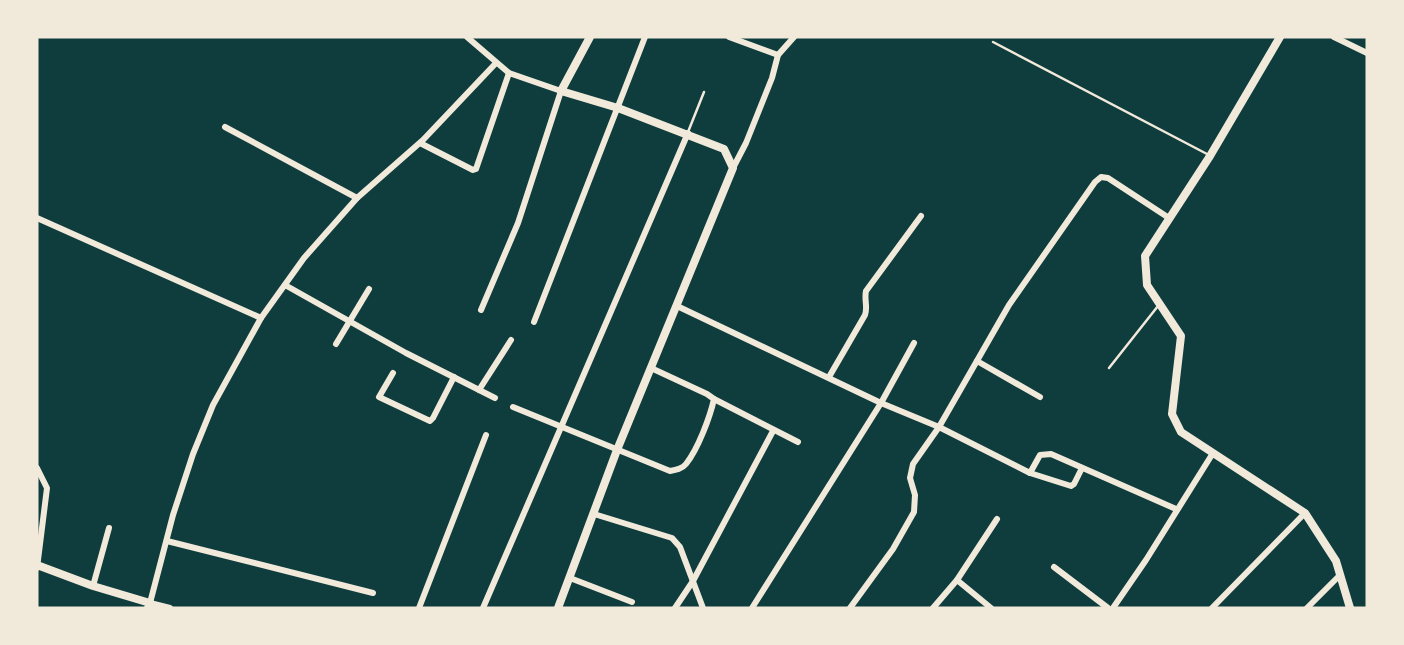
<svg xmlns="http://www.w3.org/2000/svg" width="1404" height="645" viewBox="0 0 1404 645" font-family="'Varela Round',sans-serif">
<rect width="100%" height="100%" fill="#0f3d3e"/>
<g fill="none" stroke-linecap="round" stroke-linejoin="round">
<g stroke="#f1e9da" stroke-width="2.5">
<polyline points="993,42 1207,154"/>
<polyline points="688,132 704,92"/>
<polyline points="1109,368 1158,306"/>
</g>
<g stroke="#f1e9da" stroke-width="6">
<polyline points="467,37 509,73 561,91 518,223 481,310"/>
<polyline points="729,37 778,55"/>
<polyline points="1334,37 1367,53"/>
<polyline points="225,127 357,198"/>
<polyline points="420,143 473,170 476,169 509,73"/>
<polyline points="733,168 746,143 772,78 778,55 794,37"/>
<polyline points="37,218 261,318"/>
<polyline points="285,285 406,353 495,398"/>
<polyline points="677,306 881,403 939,427 1030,473 1040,455 1051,454 1176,509"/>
<polyline points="534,322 645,37"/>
<polyline points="336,344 369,289"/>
<polyline points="977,361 1040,397"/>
<polyline points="393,373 379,397 430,421 433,418 454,377"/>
<path d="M829,377L865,315C868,307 864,300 866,291L921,216"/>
<polyline points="479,390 511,340"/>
<polyline points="714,399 798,442"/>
<path d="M513,407L670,471C676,470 682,469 686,464C698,449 710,417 714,399L707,394L651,368"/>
<polyline points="37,468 47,488 37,568"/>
<polyline points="1030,473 1071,486 1074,484 1082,468"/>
<polyline points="594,514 672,538 680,547 703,608"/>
<polyline points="167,541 373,593"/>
<polyline points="1054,567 1108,608"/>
<polyline points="570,578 632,602"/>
<polyline points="957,580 991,608"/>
<polyline points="93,586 109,528"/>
<polyline points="170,608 150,603 173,515 193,454 213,405 261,318 304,258 357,198 423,140 496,63"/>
<polyline points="419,608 486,435"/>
<polyline points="483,608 688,133"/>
<polyline points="675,608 693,581 773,431"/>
<polyline points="752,608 881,403 914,343"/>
<polyline points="850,608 893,549 914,512 915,495 910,478 913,464 939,427 1009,305 1095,182 1101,177 1108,178 1169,218"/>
<polyline points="933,608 957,580 997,519"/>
<polyline points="1113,608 1146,560 1213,453"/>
<polyline points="1212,608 1305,513"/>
<polyline points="1307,608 1340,575"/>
</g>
<g stroke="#f1e9da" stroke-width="8">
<polyline points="1280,37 1210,156 1145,256 1147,285 1181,336 1172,414 1181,432 1305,513 1336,561 1350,608"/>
<polyline points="37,565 93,586 150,603 148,608"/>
<polyline points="558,608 617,450 733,168 724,149 618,108 561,91 590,37"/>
</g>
</g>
<rect width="1404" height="645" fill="none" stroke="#f1e9da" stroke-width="77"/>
</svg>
